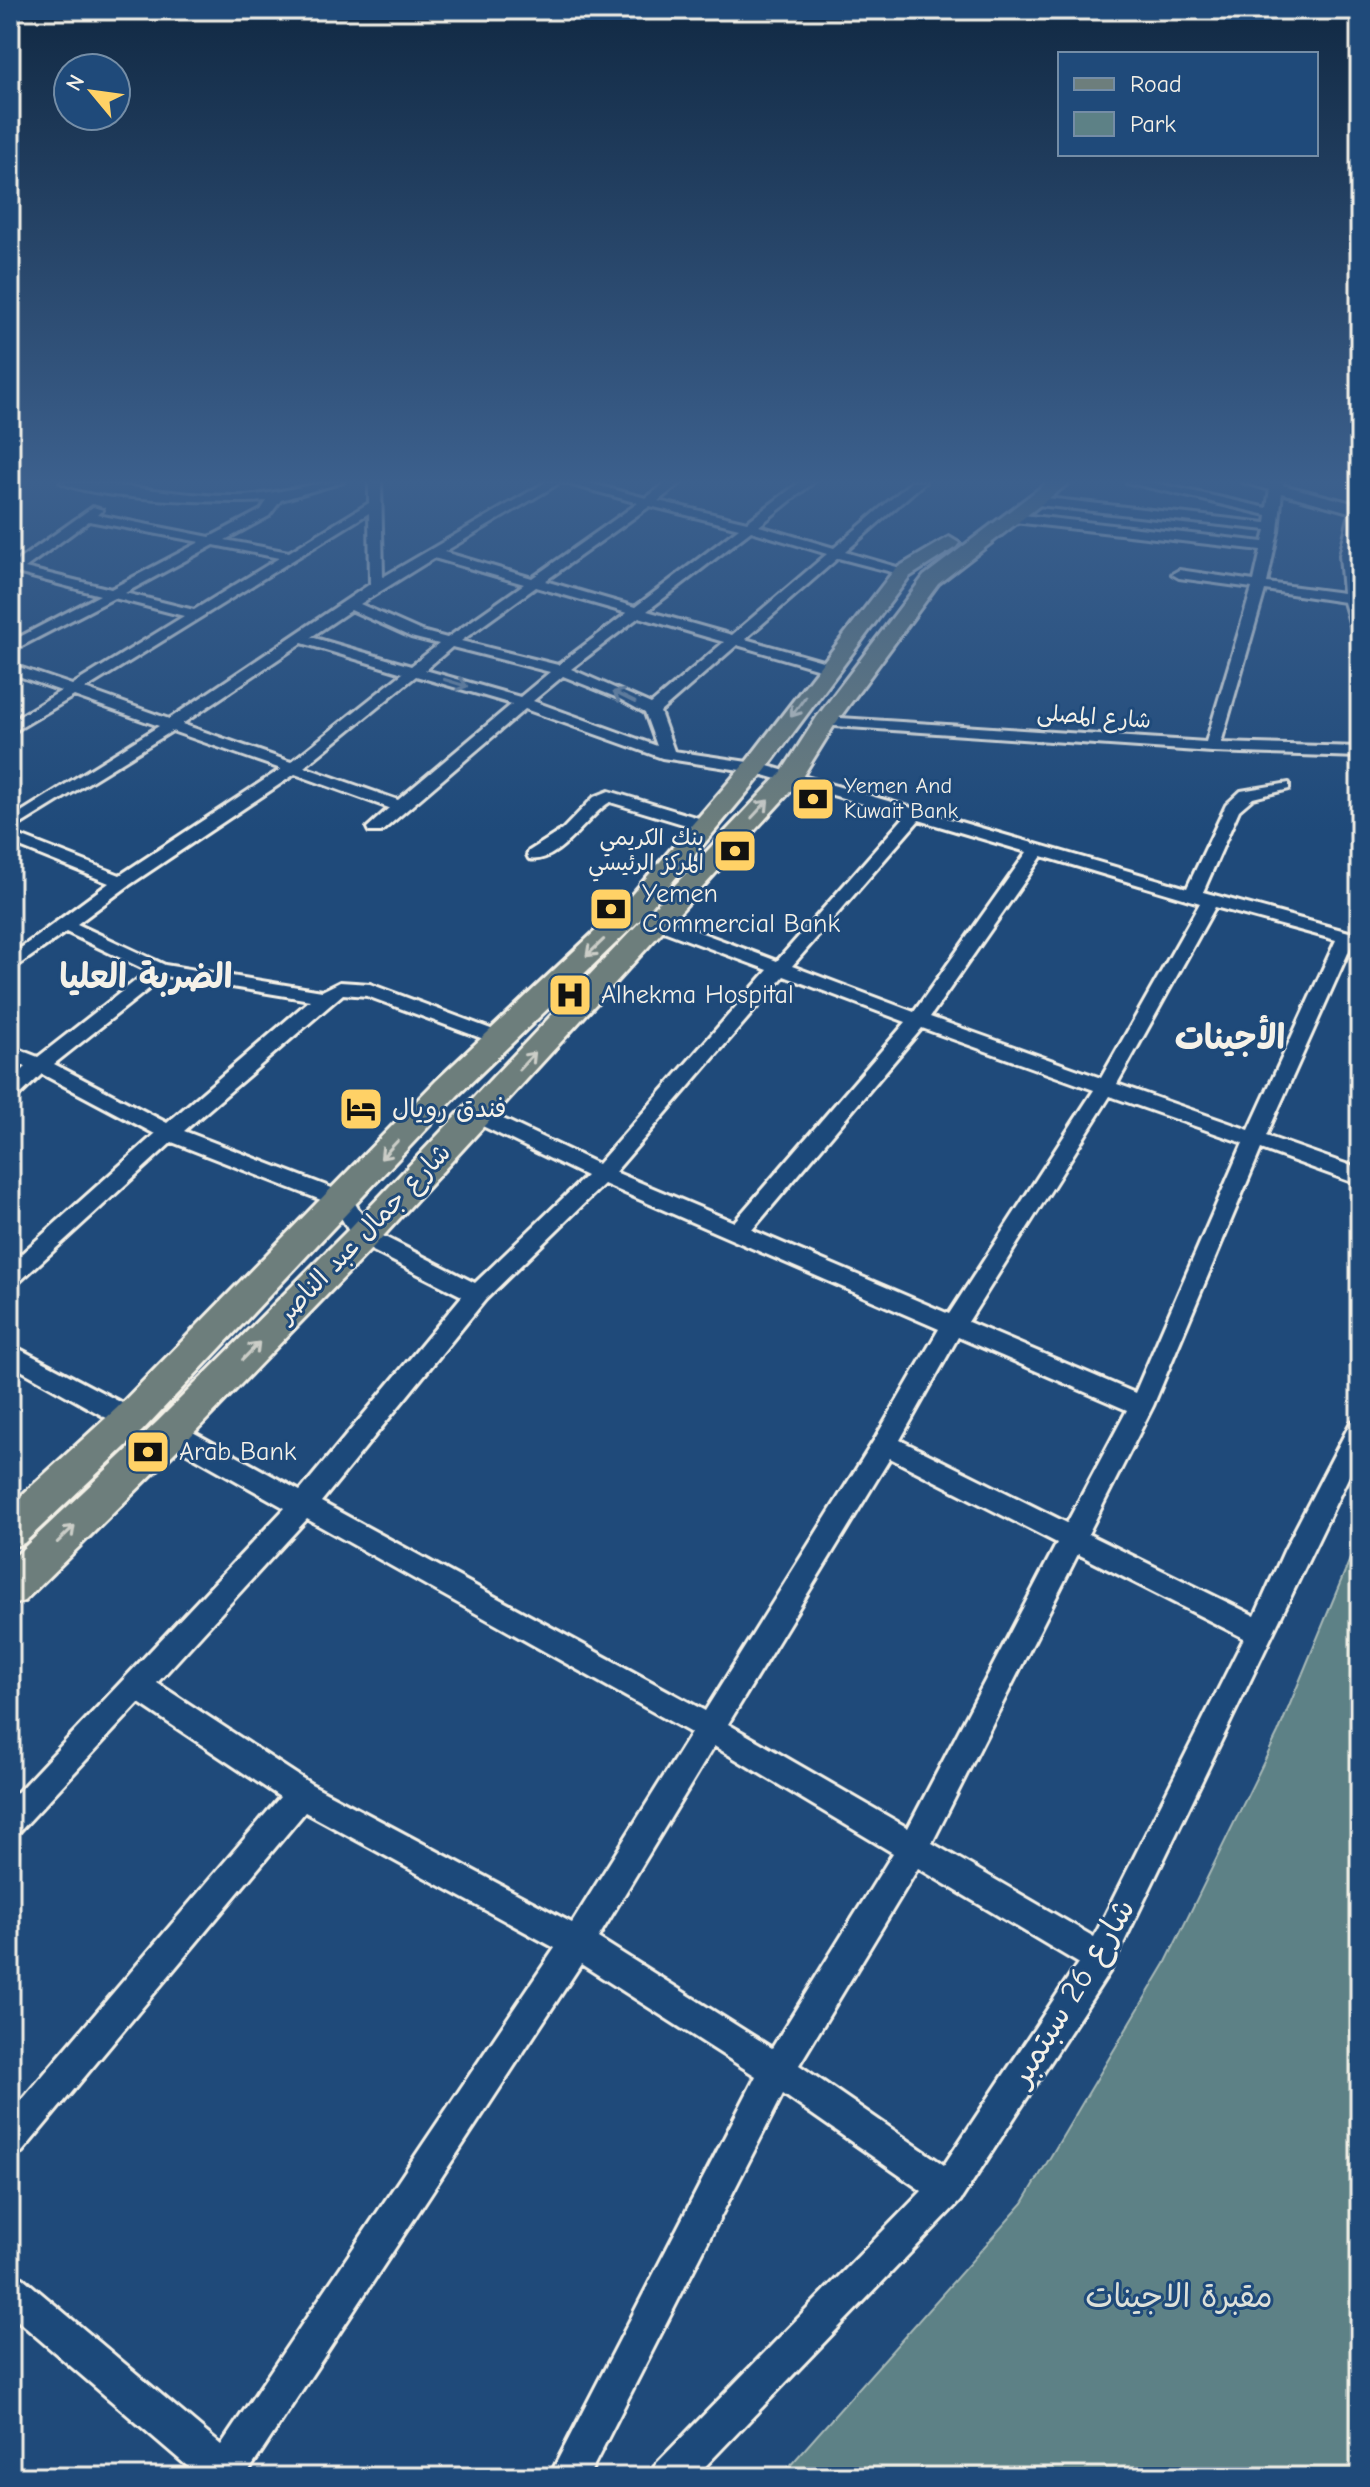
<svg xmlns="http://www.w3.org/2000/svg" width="1370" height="2487" viewBox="0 0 1370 2487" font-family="'Comic Neue','Playpen Sans Arabic',sans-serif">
<rect width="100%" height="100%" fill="#1f4a7a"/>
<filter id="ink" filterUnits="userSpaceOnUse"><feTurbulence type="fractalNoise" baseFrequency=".0125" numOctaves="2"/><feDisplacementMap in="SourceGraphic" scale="16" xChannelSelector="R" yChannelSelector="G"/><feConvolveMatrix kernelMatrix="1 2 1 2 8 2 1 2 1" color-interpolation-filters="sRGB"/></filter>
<g filter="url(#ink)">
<polygon fill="#5d8186" stroke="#a8b9b7" stroke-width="2" points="1360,1535 1360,2477 780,2477 1023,2203 1165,1964 1278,1733"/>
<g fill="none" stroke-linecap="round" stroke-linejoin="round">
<polyline stroke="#8ca7bf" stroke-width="5" points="1276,483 1360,505"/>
<g stroke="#f4f1e8" stroke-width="6">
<g id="street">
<path d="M60,482C120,482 179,497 239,496C275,496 307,482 343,482L281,500L269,516L225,540L289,552L369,503V482H381L383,577L546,482H561L444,552L532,578L638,503L562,482H585L646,498L667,482H682L658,501L747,522L800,482H814L759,526L834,548L911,482H925L845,552L907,570V576L838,558L745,639L833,664V670H823L737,645L660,712L674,751L761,764L1187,888L1226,805L1241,791L1289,783V789L1253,798L1239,810L1203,892L1360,935V945L1352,944L1266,1136L1360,1169V1185L1261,1149L1153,1406L1088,1534L1255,1616L1285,1549L1351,1422L1360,1419V1453L1111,1969L960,2201L695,2477H650L656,2464L922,2191L783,2094L588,2477H549L756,2076L581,1964L247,2474L248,2477H200L10,2314V2273L23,2278L221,2445L555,1948L305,1812L22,2152L10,2157V2114L280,1797L139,1703L20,1831L10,1836V1800L285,1508L162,1439L159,1432L162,1425L171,1422L180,1425L300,1491L462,1296L355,1242L334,1205L172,1142L18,1283L10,1286V1264L155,1134L42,1074L17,1098L10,1100V1082L26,1067L10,1060V1046L38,1057L148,971L66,932L10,971V956L109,883L10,843V832L120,875L281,769L172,731L10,831V819L159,726L74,696L10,734V722L61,691L10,673V664L72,685L184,616L114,598L10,652V642L100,595L17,573L10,576V566L93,507L103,510L98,515L210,537L261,510L267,501C228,504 91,500 60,482ZM650,506L739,528L635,607L545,581ZM369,513L370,584L169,719L85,689ZM89,521L200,542L111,589L25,568ZM751,531L827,554L732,635L647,611ZM214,545L279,558L194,610L125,593ZM434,558L524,584L447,638L421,631L360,604ZM536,587L627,613L558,665L461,641ZM351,610L411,637L439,644L411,666L311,637ZM639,617L724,642L651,704L571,669ZM302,643L403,673L291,762L182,724ZM452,647L550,672L520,697L425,670ZM416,676L512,704L398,800L304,767ZM563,676L618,698L645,713L657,746L533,701ZM525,709L662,758L753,772L905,816L777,961L662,918H650L647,922L650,926L768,970L598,1164L484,1110H470L467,1115L470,1120L586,1176L475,1283L371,1230L350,1195L184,1131L343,994L367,996L500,1045L510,1039L507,1035L370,984L340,982L322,991L165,965L77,924L128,886L295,774L389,808L367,828L369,832H381ZM919,820L1027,852L914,1012L792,966ZM1042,856L1200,903L1101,1078L930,1017ZM1215,907L1336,940L1249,1130L1117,1084ZM165,976L310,1000L167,1123L54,1064ZM784,976L906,1022L734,1222L615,1172ZM922,1028L1094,1090L949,1314L752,1230ZM1110,1096L1243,1143L1135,1393L968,1322ZM604,1184L939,1329L876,1437L705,1711L321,1502L485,1300ZM958,1337L1127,1410L1067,1523L900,1440ZM890,1458L1057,1543L908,1828L728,1724ZM307,1519L691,1733L572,1923L311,1784L157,1683ZM1078,1554L1244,1638L1094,1937L932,1843ZM714,1746L893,1853L772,2048L598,1938ZM918,1868L1078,1963L944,2165L799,2065Z"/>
<polygon points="1126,482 1151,482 1267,508 1271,482 1283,482 1278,531 1267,583 1343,593 1340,555 1351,509 1360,506 1353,555 1357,595 1360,596 1360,637 1353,633 1344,602 1265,590 1221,743 1360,747 1360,757 1212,752 820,725 817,722 825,717 1206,742 1252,588 1179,578 1172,574 1179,570 1254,581 1261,550 1014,522 1008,518 1014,514 1263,542 1266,530 1038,505 1032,501 1038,497 1266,523 1267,515"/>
<path d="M609,791L712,822L714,826L706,831L610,802C588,814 559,865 529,859L527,855L529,851L562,830L594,797Z"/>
<polygon points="10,1344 139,1412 142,1419 139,1426 130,1429 121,1426 10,1364"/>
</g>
</g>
<g stroke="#f4f1e8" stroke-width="6">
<polygon id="secondary" points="1242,482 1271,482 1360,505 1360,515"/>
</g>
<g stroke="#f4f1e8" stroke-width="6">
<g id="primary">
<polygon points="1048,482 1070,482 938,584 835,724 799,782 375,1245 184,1443 24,1601 10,1606 10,1561 158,1421 351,1227 781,773 817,717 924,576"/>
<polygon points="949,537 959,543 956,547 909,577 764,772 642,918 458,1095 143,1430 24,1543 10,1548 10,1506 117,1408 436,1081 622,906 746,762 895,569"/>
</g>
</g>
<use href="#street" fill="#1f4a7a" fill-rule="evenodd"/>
<use href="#secondary" fill="#1f4a7a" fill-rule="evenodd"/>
<use href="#primary" fill="#6d7e7c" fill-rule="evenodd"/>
</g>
<defs><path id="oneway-shaft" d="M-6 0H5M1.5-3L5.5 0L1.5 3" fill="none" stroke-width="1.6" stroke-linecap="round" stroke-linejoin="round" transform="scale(2)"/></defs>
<g stroke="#748da6">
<use href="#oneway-shaft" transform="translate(456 683) rotate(17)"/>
<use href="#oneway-shaft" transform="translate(624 697) rotate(-154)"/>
</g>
<g stroke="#cccec8">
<use href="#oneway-shaft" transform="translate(798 707) rotate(126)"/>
<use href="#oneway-shaft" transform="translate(760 809) rotate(-47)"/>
<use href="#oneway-shaft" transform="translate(595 948) rotate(136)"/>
<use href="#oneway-shaft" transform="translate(527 1061) rotate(-47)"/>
<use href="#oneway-shaft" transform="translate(389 1150) rotate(133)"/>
<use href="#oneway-shaft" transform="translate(251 1351) rotate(-46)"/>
<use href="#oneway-shaft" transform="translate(66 1534) rotate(-44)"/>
</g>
</g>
<linearGradient id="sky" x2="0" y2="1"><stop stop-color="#112943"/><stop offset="0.58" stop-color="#3c608d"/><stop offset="1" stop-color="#3c608d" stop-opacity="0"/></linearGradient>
<rect width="1370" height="831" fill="url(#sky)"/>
<defs>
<g id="bank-square" transform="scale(2.3)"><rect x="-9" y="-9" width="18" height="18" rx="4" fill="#ffd166" stroke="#1f4a7a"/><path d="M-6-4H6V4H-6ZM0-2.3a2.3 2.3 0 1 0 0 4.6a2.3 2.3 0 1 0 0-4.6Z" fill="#111"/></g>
<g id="hospital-square" transform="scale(2.3)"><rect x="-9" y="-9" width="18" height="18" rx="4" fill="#ffd166" stroke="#1f4a7a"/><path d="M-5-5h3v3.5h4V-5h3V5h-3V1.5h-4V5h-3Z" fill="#111"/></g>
<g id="hotel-square" transform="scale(2.3)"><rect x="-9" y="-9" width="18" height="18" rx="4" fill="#ffd166" stroke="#1f4a7a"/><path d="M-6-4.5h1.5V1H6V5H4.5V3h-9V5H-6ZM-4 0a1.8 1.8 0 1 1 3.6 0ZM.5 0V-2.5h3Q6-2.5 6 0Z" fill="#111"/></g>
</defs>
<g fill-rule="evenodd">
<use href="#bank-square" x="813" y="799"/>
<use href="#bank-square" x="735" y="851"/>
<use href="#bank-square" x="611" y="909"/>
<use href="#hospital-square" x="570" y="995"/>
<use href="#hotel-square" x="361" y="1109"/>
<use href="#bank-square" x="148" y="1452"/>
</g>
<g text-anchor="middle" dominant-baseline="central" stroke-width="6" stroke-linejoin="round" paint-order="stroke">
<g font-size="22" fill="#f4f1e8" stroke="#1f4a7a">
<text transform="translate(1094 717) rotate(4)">شارع المصلى</text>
</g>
<g font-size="22" fill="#f4f1e8" stroke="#1f4a7a" text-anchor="start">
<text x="844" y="786">Yemen And<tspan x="844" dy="25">Kuwait Bank</tspan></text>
<text x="704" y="838" text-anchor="end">بنك الكريمي<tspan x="704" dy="25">المركز الرئيسي</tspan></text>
</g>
<g font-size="26" fill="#f4f1e8" stroke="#1f4a7a" text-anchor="start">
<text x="642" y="894">Yemen<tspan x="642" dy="30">Commercial Bank</tspan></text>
<text x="601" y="995">Alhekma Hospital</text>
<text x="392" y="1109">فندق رويال</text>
<text x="179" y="1452">Arab Bank</text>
</g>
<g font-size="26" fill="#f4f1e8" stroke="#1f4a7a">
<text transform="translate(364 1233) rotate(-46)">شارع جمال عبد الناصر</text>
</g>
<g font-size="32" fill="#f4f1e8" stroke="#1f4a7a">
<text transform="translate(1072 1992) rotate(-59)">شارع 26 سبتمبر</text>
</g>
<g font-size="32" fill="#dde0d9" stroke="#1f4a7a">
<text x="1179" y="2296">مقبرة الاجينات</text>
</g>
<g font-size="34" font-weight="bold" fill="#f4f1e8" stroke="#1f4a7a">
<text x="146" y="977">الضربة العليا</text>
<text x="1230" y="1038">الأجينات</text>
</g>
</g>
<rect width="1370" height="2487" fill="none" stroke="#1f4a7a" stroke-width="40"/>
<rect x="20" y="20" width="1330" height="2447" fill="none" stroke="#f4f1e8" stroke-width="3" filter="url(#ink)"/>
<rect x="1058" y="52" width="260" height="104" fill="#1f4a7a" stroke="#748da6" stroke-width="2"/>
<rect x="1074" y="78" width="40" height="12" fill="#6d7e7c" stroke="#748da6" stroke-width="2"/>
<text x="1130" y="92" font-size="24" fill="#f4f1e8">Road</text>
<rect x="1074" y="112" width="40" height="24" fill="#5d8186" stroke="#748da6" stroke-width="2"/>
<text x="1130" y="132" font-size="24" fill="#f4f1e8">Park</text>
<g transform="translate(92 92) rotate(299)"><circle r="38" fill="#1f4a7a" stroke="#748da6" stroke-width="2"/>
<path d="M0-6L14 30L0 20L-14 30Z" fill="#ffd166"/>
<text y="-12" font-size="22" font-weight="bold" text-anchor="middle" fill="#f4f1e8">N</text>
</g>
</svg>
